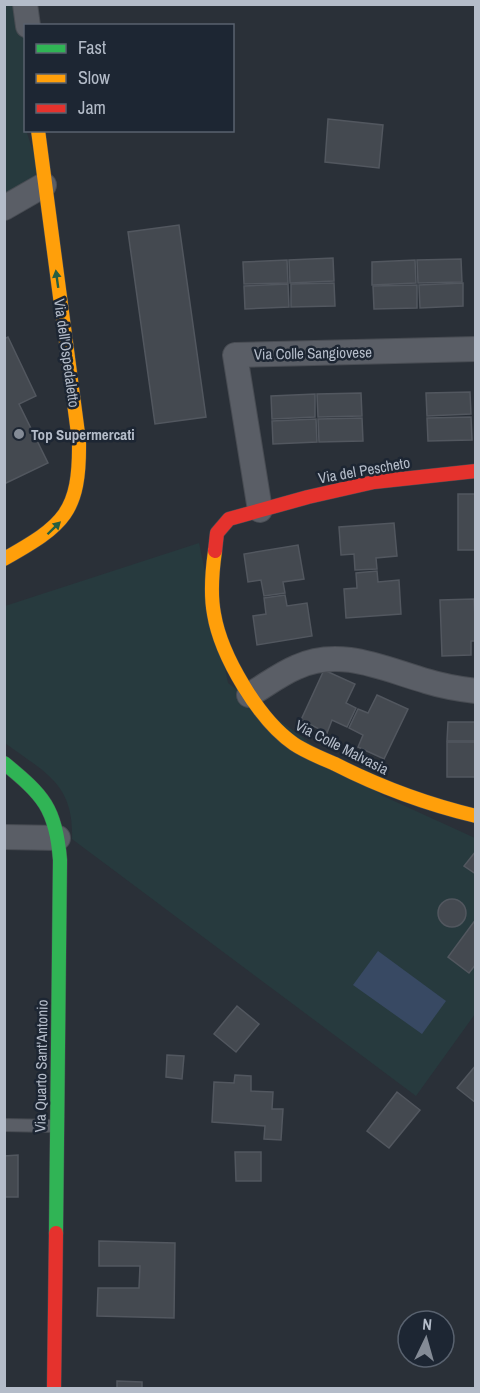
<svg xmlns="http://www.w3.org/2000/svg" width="480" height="1393" viewBox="0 0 480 1393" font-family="'Archivo Narrow',sans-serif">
<rect width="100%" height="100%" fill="#2a3038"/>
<g fill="#273a3e">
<polygon points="4,5 25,5 26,130 44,185 4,198"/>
<path d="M199,543L228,683L383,796L475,838V1014L416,1096L72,839C74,783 45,773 5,743V606Z"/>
</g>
<polygon fill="#384963" points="378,951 446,1001 422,1034 353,985"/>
<g fill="#444950" stroke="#52575f" stroke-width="1.5">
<polygon points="328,119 383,125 379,168 325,162"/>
<polygon points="179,225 206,417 155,424 128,232"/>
<polygon points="333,258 334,281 290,283 289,260"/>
<polygon points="461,259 462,282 418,283 417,260"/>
<polygon points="287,260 288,283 244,284 243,262"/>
<polygon points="415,260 416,283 372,285 372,262"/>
<polygon points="334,283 335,306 291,307 291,284"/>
<polygon points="463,283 463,306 420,308 419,285"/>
<polygon points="288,284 289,307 245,309 244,286"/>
<polygon points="417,285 417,308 374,309 373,286"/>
<polygon points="8,337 36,396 19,404 48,463 4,484 4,339"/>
<polygon points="470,392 471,414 427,416 426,393"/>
<polygon points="361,393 362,416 318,417 317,394"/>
<polygon points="315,394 315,417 272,419 271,396"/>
<polygon points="471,417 472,440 428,441 427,418"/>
<polygon points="362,418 363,441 319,442 318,419"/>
<polygon points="316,419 317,442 273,444 272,421"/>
<rect x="458" y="494" width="18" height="56"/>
<polygon points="394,523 397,556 376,558 377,569 355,570 354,554 341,555 339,527"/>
<polygon points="298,545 304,579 283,582 285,593 264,596 261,580 248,582 244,554"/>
<polygon points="377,571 378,582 399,580 401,614 346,618 344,589 357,588 356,573"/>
<polygon points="285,595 287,606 307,603 312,636 257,645 253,616 266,614 264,598"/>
<polygon points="474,599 476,641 471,641 471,655 442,656 440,600"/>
<polygon points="324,670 355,684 346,703 356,708 347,727 332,720 327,733 301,720"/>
<polygon points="377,695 408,709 384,759 358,747 363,735 349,728 358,709 368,713"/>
<polygon points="448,722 476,722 476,741 447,741"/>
<rect x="447" y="742" width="29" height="35"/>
<polygon points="476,851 476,874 464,866"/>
<circle cx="452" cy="913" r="14"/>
<polygon points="476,919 476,964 469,973 448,957"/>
<polygon points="237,1006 259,1024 236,1052 214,1034"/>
<polygon points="167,1055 184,1056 182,1079 166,1077"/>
<polygon points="476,1065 476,1103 457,1088"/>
<polygon points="235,1075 251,1076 251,1091 273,1092 272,1109 283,1109 281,1140 264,1139 265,1126 212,1122 214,1082 234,1083"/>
<polygon points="397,1092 420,1110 389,1148 367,1131"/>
<polygon points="235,1152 261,1152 261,1181 236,1181"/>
<polygon points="18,1155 18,1197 4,1197 4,1156"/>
<polygon points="99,1241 175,1243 174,1318 97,1316 98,1288 139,1288 140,1266 99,1266"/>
<polygon points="117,1381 142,1382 142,1388 117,1388"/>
</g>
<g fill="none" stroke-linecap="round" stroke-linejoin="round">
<g stroke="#484c53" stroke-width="14">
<polyline id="lane" points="4,1125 54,1126"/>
</g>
<g stroke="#484c53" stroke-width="26">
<g id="street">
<polyline points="25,4 28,26"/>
<polyline points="4,208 44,185"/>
<polyline points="260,510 235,355 476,349"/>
<path d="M249,695C265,686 280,674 297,667C340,647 384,669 426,681C442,686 459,689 476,691"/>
<polyline points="4,837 58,838"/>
</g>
</g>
<g stroke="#484c53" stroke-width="15">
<path id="fast" d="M4,763C43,795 56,808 60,860L56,1233"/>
</g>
<g stroke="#484c53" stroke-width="15">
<g id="slow">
<path d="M215,551C212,572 210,593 214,614C221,656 259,720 294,744C306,752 321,758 335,764C380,787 426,804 476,816"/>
<path d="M4,559C64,525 80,513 79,441L38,130"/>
</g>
</g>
<g stroke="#484c53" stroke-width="15">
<g id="jam">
<polyline points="215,551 217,533 229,519 308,497 374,482 476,471"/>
<polyline points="54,1388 56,1233"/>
</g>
</g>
<use href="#lane" stroke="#5a5e66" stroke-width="12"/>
<use href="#street" stroke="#5a5e66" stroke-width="24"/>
<use href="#fast" stroke="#30b455" stroke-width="14"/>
<use href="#slow" stroke="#ff9f0a" stroke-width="14"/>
<use href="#jam" stroke="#e5322d" stroke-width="14"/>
</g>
<defs><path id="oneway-solid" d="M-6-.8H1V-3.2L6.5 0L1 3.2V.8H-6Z" transform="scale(1.5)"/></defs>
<g fill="#255f41">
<use href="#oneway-solid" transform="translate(57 279) rotate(-98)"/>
<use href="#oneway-solid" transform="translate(54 528) rotate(-44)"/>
</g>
<circle fill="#848b96" stroke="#1d2633" stroke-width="2" cx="19" cy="434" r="6"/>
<g text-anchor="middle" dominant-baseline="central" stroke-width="5" stroke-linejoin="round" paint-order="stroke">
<g font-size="15" fill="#b4bcc9" stroke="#1d2633">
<text transform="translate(67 353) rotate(82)">Via dell'Ospedaletto</text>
<text transform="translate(313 353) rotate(-1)">Via Colle Sangiovese</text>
<text transform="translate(364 470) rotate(-10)">Via del Pescheto</text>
<text transform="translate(342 747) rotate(27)">Via Colle Malvasia</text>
<text transform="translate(41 1066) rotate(-89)">Via Quarto Sant'Antonio</text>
</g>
<g font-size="15" font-weight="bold" fill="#b4bcc9" stroke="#1d2633" text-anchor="start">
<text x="31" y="434">Top Supermercati</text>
</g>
</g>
<rect width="480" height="1393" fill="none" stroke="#b4bcc9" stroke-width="12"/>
<rect x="24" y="24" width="210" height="108" fill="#1d2633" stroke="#59626f" stroke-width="1.5"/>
<rect x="36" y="44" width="30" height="9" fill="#30b455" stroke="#59626f" stroke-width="1.5"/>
<text x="78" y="54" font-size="18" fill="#b4bcc9">Fast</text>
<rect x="36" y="74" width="30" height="9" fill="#ff9f0a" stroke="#59626f" stroke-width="1.5"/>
<text x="78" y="84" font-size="18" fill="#b4bcc9">Slow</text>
<rect x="36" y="104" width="30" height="9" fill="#e5322d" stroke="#59626f" stroke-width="1.5"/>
<text x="78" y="114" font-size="18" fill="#b4bcc9">Jam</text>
<g transform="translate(426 1339) rotate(5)"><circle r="28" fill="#1d2633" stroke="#59626f" stroke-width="1.5"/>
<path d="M0-4.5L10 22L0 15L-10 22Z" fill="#848b96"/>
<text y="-9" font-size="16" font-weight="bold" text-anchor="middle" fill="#b4bcc9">N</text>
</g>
</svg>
